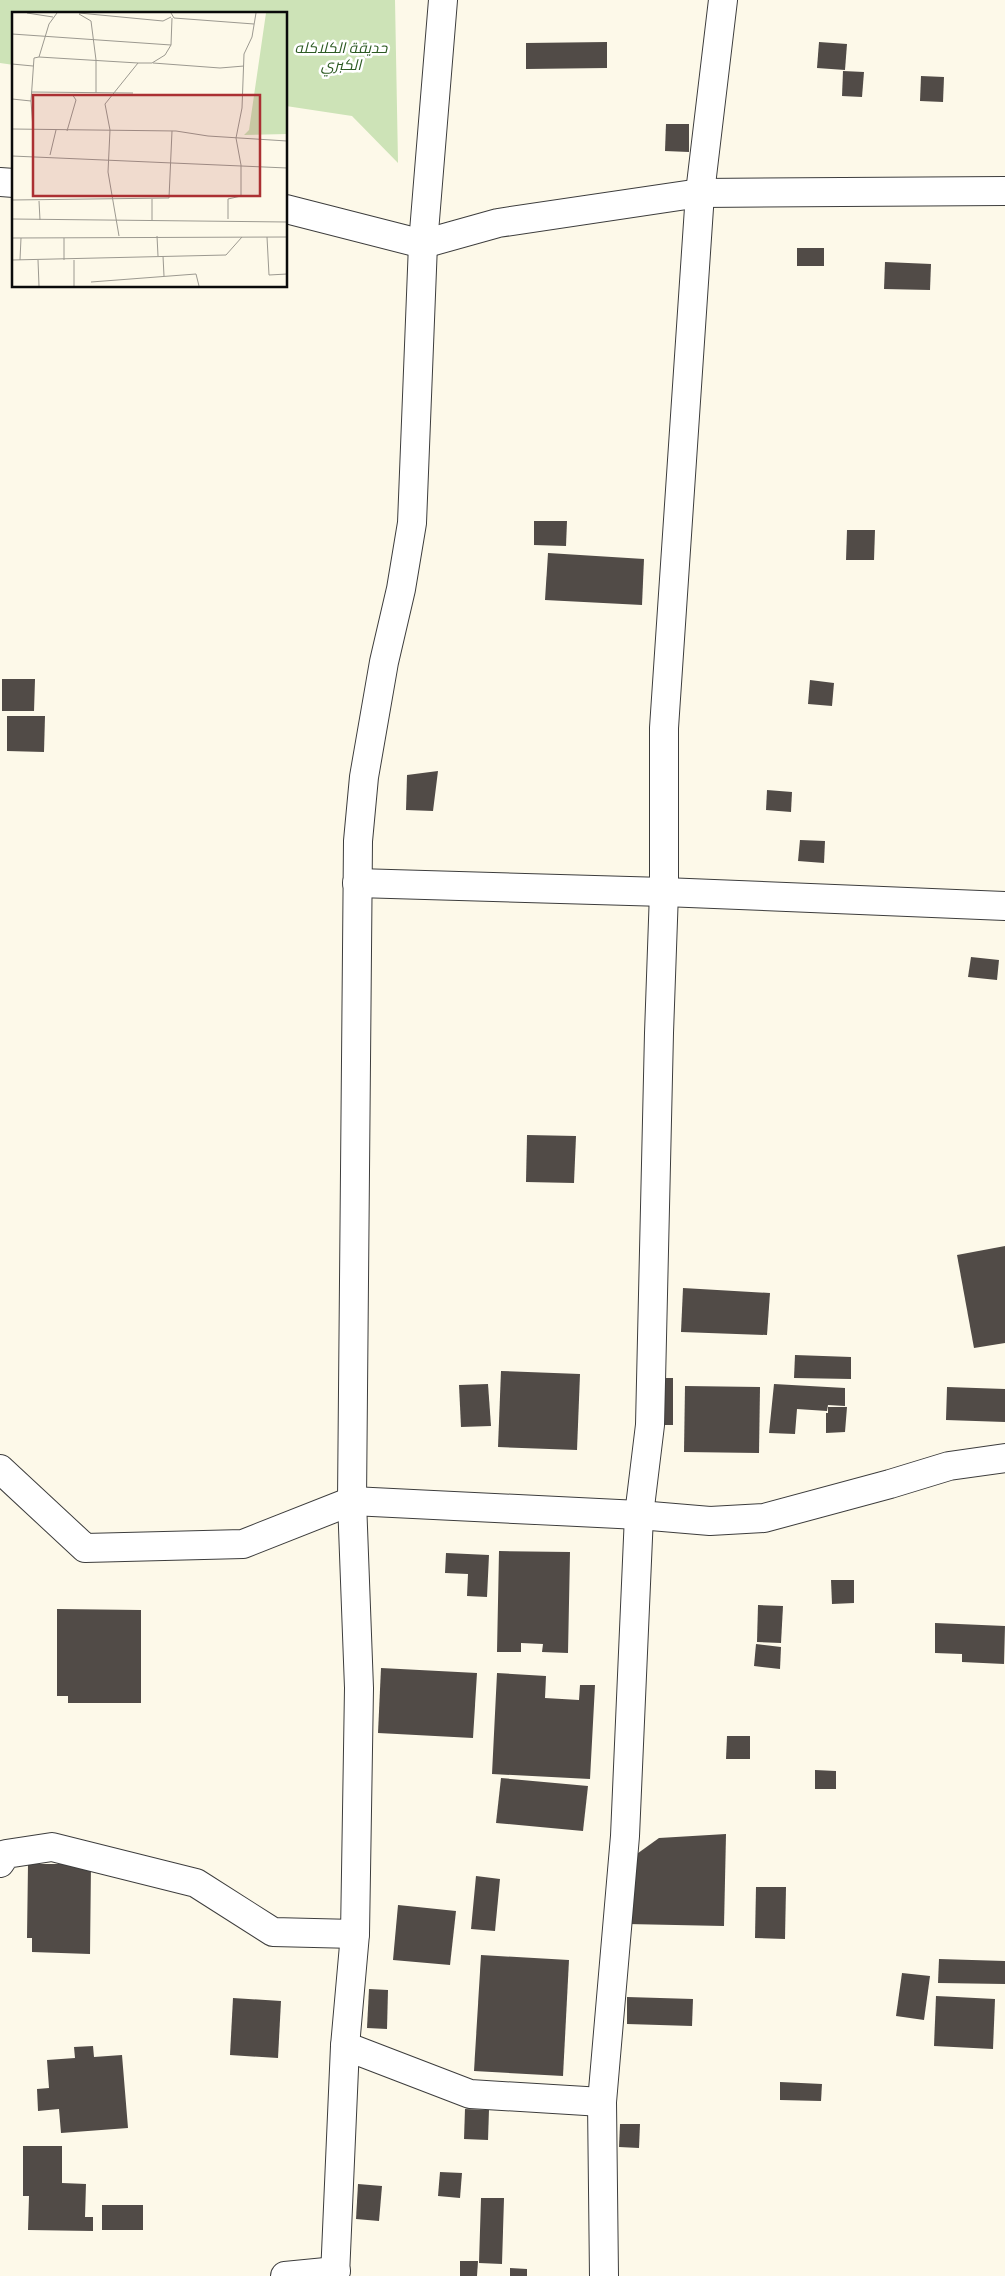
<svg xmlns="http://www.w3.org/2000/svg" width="1005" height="2276" viewBox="0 0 1005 2276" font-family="'Source Serif 4',Cairo,serif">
<rect width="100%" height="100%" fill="#fdf9e9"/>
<polygon fill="#cde3b7" points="0,0 395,0 398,163 352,116 286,106 286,14 14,14 14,65 0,63"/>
<g fill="#514b47">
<polygon points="607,42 607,68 526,69 526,43"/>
<polygon points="819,42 847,44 845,70 817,68"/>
<polygon points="843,71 864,72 862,97 842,96"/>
<polygon points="921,76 944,77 943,102 920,101"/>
<polygon points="666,124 689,124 689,152 665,151"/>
<rect x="797" y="248" width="27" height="18"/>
<polygon points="885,262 931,264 930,290 884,289"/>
<polygon points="534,521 567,521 566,546 534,545"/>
<polygon points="847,530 875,530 874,560 846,560"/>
<polygon points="548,553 644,559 642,605 545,600"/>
<polygon points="2,679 35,679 34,711 2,711"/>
<polygon points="810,680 834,683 832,706 808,704"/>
<polygon points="7,716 45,716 44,752 7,751"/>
<polygon points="438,771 433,811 406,810 407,775"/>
<polygon points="767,790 792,792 791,812 766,810"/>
<polygon points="800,840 825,841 824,863 798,861"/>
<polygon points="971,957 999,960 997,980 968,977"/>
<polygon points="527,1135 576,1136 574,1183 526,1182"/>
<polygon points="1005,1246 1005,1343 974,1348 957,1255"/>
<polygon points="683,1288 770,1293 767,1335 681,1332"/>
<polygon points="795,1355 851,1357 851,1379 794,1378"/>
<polygon points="501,1371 580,1374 577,1450 498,1447"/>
<rect x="650" y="1378" width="23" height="47"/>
<polygon points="488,1384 491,1426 461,1427 459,1385"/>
<polygon points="774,1384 845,1388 845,1406 828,1405 827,1411 797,1409 795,1434 769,1433"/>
<polygon points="685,1386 760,1387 759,1453 684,1452"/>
<polygon points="947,1387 1005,1389 1005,1422 946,1420"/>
<polygon points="828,1407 847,1407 845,1432 826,1433 826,1413 828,1413"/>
<polygon points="499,1551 570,1552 568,1653 542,1652 543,1644 521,1643 521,1652 497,1652"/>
<polygon points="446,1553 489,1555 487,1597 467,1596 468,1574 445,1573"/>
<polygon points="831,1580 854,1580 854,1603 832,1604"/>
<polygon points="758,1605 783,1606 781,1643 757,1642"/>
<polygon points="57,1609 141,1610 141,1703 68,1703 68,1696 57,1696"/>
<polygon points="935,1623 1005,1626 1004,1664 962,1662 962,1654 935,1653"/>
<polygon points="756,1644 781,1647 780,1669 754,1666"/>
<polygon points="381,1668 477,1673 473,1738 378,1733"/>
<polygon points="497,1673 546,1676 545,1698 579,1700 580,1685 595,1685 590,1779 492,1774"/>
<polygon points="727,1736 750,1736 750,1759 726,1759"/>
<polygon points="815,1770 836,1771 836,1789 815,1789"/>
<polygon points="501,1778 588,1786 583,1831 496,1823"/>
<polygon points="726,1834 724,1926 627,1924 634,1856 659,1838"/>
<polygon points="28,1864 91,1864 90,1954 32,1952 32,1938 27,1938"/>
<polygon points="476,1876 500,1879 495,1931 471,1929"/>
<polygon points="756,1887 786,1887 785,1939 755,1938"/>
<polygon points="398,1905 456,1911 450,1965 393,1960"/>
<polygon points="481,1955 569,1960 563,2076 474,2071"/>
<polygon points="939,1959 1005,1961 1005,1984 938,1983"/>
<polygon points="902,1973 930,1976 924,2020 896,2016"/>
<polygon points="369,1989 388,1990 387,2029 367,2028"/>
<polygon points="936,1996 995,1999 993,2049 934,2046"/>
<polygon points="627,1997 693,1999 692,2026 627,2024"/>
<polygon points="233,1998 281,2001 278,2058 230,2055"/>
<polygon points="93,2046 94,2057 122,2055 128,2128 61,2133 59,2109 38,2111 37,2089 49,2088 47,2060 75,2058 74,2047"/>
<polygon points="780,2082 822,2084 821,2101 780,2100"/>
<polygon points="465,2109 489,2110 488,2140 464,2139"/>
<polygon points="620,2124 640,2124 639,2148 619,2147"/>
<polygon points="23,2146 62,2146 62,2183 86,2184 85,2217 93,2217 93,2231 28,2230 29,2196 23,2196"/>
<polygon points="440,2172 462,2173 460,2198 438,2196"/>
<polygon points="358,2184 382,2186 379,2221 356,2219"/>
<polygon points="481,2198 504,2198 502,2264 479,2263"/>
<rect x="102" y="2205" width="41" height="25"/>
<polygon points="460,2261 478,2261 477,2276 460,2276"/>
<polygon points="510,2268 527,2269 527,2276 510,2276"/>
</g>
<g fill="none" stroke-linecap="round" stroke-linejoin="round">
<g stroke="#3d3d3d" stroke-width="30">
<g id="minor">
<polyline points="0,182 14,183"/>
<polyline points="286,209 423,244 498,223 700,193 1005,191"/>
<polyline points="357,883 664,892 1005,906"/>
<polyline points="0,1469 85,1548 243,1544 352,1501 639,1515 710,1521 764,1518 890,1484 949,1466 1005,1458"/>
<polyline points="0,1863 6,1854 52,1847 196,1883 273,1932 355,1934"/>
<polyline points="345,2046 470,2094 602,2102"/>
<polyline points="285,2276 336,2271"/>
<polyline points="335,2276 345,2046 355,1934 359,1688 352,1501 358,841 364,777 384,662 401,589 412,523 423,244 443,0"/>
<polyline points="604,2276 602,2102 625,1836 639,1515 650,1425 659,1033 664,892 664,728 700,193 723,0"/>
</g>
</g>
<use href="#minor" stroke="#fff" stroke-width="28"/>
</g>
<g text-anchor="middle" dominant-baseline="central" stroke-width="5" stroke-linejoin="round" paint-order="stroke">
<g font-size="15" font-style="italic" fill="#2c5a22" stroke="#fff">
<text x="341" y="47">حديقة الكلاكله<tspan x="341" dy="17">الكبري</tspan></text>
</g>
</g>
<g transform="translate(12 12)">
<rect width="275" height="275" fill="#fdf9e9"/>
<path d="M254,1H275V122L232,123L237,118Z" fill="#cde3b7"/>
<path fill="none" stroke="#9c9990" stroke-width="1" d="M15,1L41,5M67,1L151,9L159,5M159,1L162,6L242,12M67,2L79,9L84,48V81M0,22L159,33M27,45L126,51M141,51L208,56L232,54M0,52L21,54M19,80L121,81M0,87L19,89L22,46L27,45L37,12L45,1M19,89L21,117M0,117L164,119L196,124L275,129M55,119L64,88L60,82M38,143L44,118M0,144L275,156M140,187V208M0,188L157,186L160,119M27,189L28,208M0,207L275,210M216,207V187L229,184V153L224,126L230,96L232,42L240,25L244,1M107,224L96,160L98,118L93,92L126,51H140L153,43L159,33L160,6M145,224L146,244M255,225L257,263L275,262M0,226L275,225M151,244L152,264M0,248L214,243L230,225M8,248L9,226M26,248L27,274M52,248V226M79,270L184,262L187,274M62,274V248"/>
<path fill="#ab3033" fill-opacity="0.15" stroke="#ab3033" stroke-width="2.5" d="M21,83H248V184H21Z"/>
<rect width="275" height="275" fill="none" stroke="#0a0a0a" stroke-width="2.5"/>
</g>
</svg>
